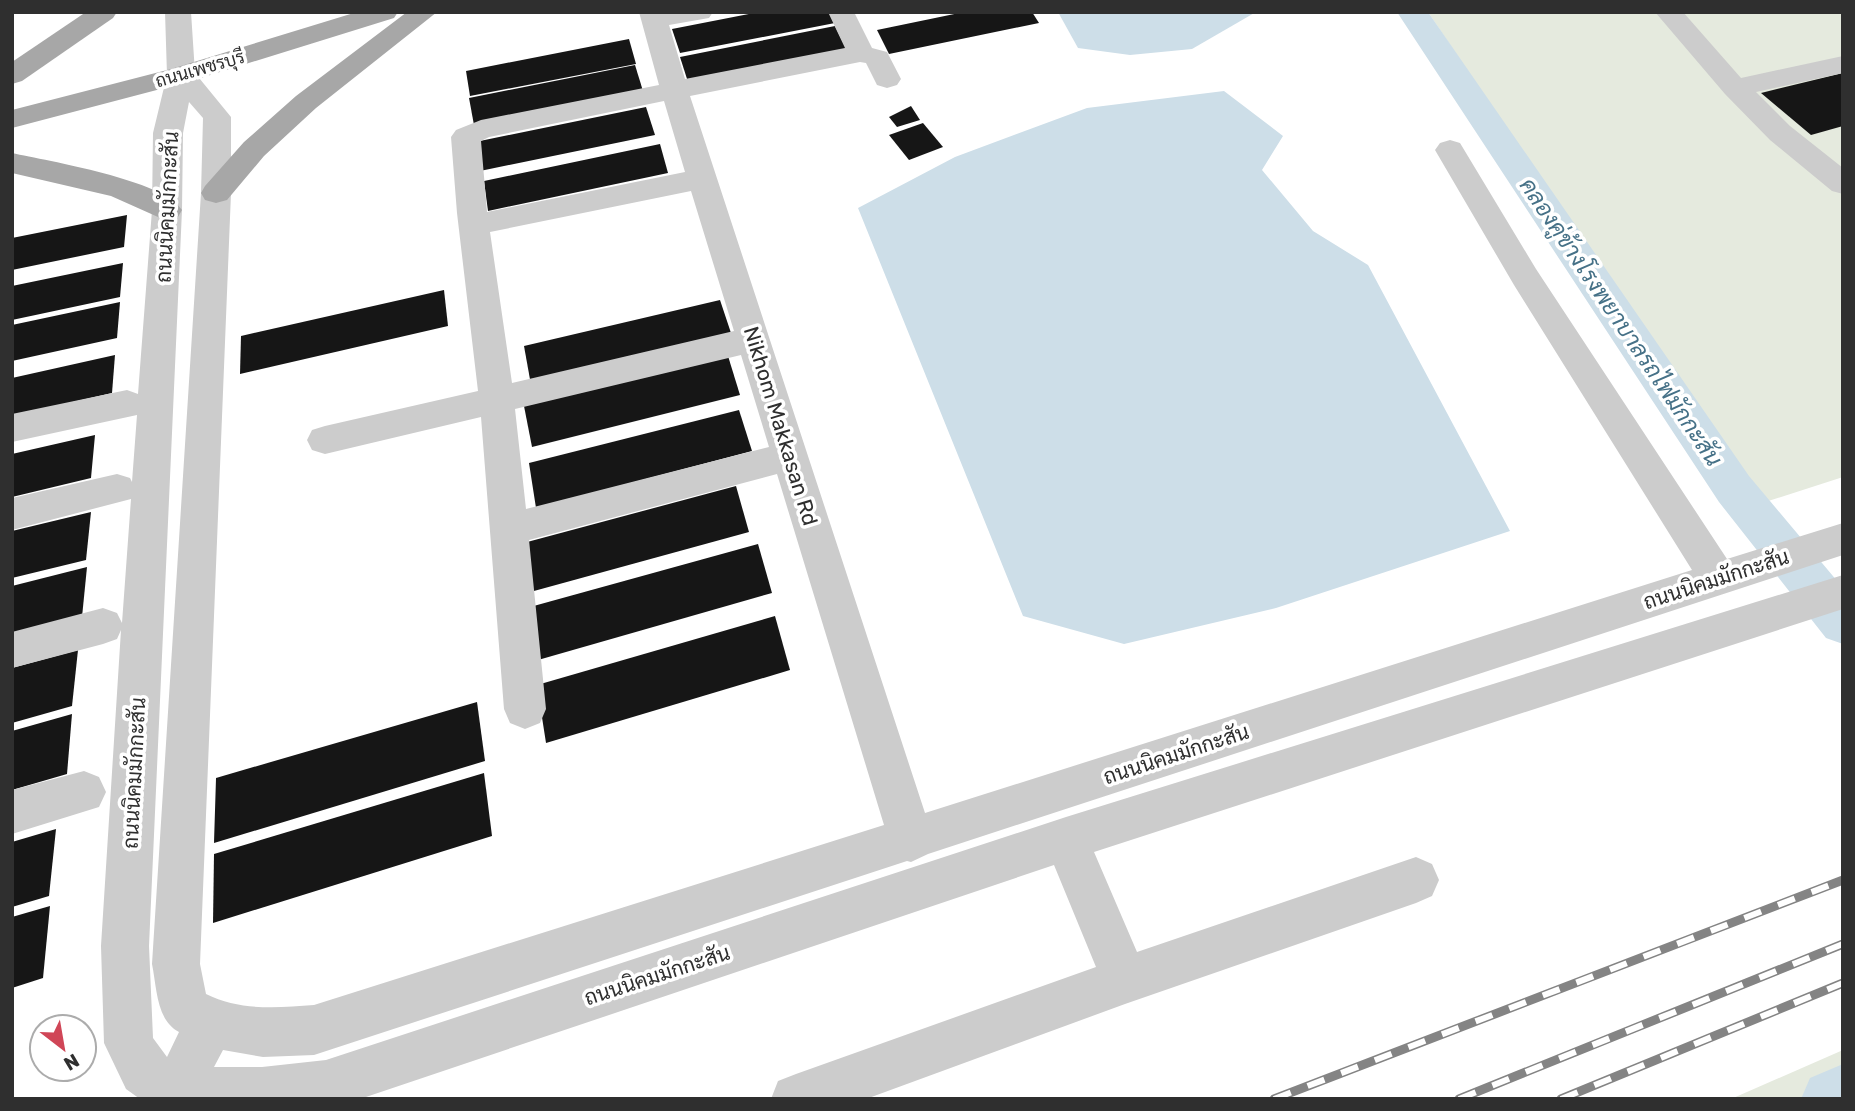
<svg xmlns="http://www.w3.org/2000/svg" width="1855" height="1111" viewBox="0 0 1855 1111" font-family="Rubik,Sarabun,sans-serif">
<rect width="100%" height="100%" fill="#fff"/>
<g fill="#e5eade">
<polygon points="1428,12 1843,12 1843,477 1759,504"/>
<polygon points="1843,1050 1843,1099 1731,1099"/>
</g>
<g fill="#cddee8">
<polygon points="1058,12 1256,12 1192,49 1130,55 1078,48"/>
<polygon points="1224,91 1283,136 1262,170 1313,231 1368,265 1510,531 1276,608 1124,644 1023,616 858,208 955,157 1087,108"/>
</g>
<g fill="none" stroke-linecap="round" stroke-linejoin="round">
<g fill="#cddee8" fill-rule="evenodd">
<polygon points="1397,12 1428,12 1749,476 1843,588 1843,644 1826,638 1719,502"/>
<polygon points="1843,1064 1843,1099 1801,1099 1810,1078"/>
</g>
</g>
<g fill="#161616">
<polygon points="759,12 830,12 835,23 680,53 672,29"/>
<polygon points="964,12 1032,12 1039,23 889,54 877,30"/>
<polygon points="835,26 847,50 688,82 680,57"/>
<polygon points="629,39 636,64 470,96 466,71"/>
<polygon points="635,65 643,91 474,125 469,98"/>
<polygon points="1843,73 1843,126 1811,135 1761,93"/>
<polygon points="911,106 920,120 897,127 889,117"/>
<polygon points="646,107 655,135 480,171 475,142"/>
<polygon points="923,123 943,147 909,160 889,135"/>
<polygon points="660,144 668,173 488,211 484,181"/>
<polygon points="127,215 124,247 12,270 12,238"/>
<polygon points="123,263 120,297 12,320 12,286"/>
<polygon points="444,290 448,326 240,374 241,336"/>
<polygon points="720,300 732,336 531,385 524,346"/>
<polygon points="120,302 117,338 12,361 12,325"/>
<polygon points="115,355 112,393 12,416 12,378"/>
<polygon points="728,356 740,395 532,447 524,406"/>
<polygon points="739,410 752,451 536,508 529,463"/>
<polygon points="95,435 91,478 12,497 12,454"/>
<polygon points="736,486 749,532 523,594 516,545"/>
<polygon points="91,512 86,560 12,578 12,531"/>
<polygon points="758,544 772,593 538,660 530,607"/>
<polygon points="87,567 82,617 12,635 12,586"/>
<polygon points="775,616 790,670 546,743 537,685"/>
<polygon points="78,650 72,706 12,723 12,668"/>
<polygon points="477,702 485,761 214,843 216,778"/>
<polygon points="72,714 67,774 12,790 12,731"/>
<polygon points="484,773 492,836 213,923 214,854"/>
<polygon points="56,829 49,896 12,907 12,842"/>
<polygon points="50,906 43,978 12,988 12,917"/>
</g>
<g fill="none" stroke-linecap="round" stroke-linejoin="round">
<g fill="#ccc" fill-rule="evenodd">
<path d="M165,12H191L195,73L231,117V193L200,964L206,994C240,1011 277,1008 314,1005L884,825L777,474L529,540L546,709L540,723L525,729L510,723L504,709L481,417L325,454L312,450L307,440L312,430L325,426L478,391L457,213L451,137L456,130L481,120L659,85L639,12H713L709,18L669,25L685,79L845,48L828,12H854L872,48L887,52L901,79L897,85L887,88L877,85L866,63L860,62L690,96L925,813L1692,570L1514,285L1435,150L1440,143L1450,140L1460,143L1536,269L1727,559L1843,523V555L928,854L911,862L907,861L314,1055L263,1057L223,1050L214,1067H262L326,1060L1066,817L1843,575V609L1094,852L1137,952L1416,857L1432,864L1439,880L1432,896L1416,903L1125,1004L866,1099H771L778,1081L796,1074L1096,967L1054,865L360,1099H140L126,1089L104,1043L101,946L121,630L117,639L103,644L12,668V632L103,608L117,613L122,623L131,499L12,530V498L117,474L130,478L132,482L137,415L12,442V414L127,390L138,394L152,210L153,133L167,75ZM664,101L685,172L487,212L481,141L489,137ZM189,102L203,118L201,193L152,964C157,988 156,1020 179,1032L167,1057L153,1038L149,946L182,210L183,133ZM691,191L734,331L512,383L490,232ZM741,355L769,447L526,509L515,409Z"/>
<polygon points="1655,12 1683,12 1741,78 1843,56 1843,73 1756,92 1790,126 1843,168 1843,194 1832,191 1770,140 1725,94"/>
<polygon points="84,771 99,777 106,792 99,807 12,834 12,790"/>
</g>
<g fill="#a7a7a7" fill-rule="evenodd">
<polygon points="86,12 117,12 113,18 22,81 12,84 12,62"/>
<polygon points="357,12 398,12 394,18 191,81 12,128 12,110 171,69"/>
<polygon points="407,12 437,12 316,108 264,156 227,200 216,203 205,200 201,193 205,186 244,142 296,96"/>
<path d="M12,153C48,161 164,180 182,210L178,217L167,221L111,196L12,173Z"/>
</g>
<g stroke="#848484" stroke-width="9">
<g id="rail">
<polyline points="1274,1099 1843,880"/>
<polyline points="1459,1099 1843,944"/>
<polyline points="1561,1099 1843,983"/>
</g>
</g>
<use href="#rail" stroke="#fff" stroke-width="6" stroke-dasharray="18" stroke-linecap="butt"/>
</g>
<g text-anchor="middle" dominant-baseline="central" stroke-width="7" stroke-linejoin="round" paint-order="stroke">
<g font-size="18" fill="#2f2f2f" stroke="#fff">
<text transform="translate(200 69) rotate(-16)">ถนนเพชรบุรี</text>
</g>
<g font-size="21" fill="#2f2f2f" stroke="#fff">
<text transform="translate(167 207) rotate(-87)">ถนนนิคมมักกะสัน</text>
<text transform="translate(781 426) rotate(73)">Nikhom Makkasan Rd</text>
<text transform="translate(1716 579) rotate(-18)">ถนนนิคมมักกะสัน</text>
<text transform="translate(1176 754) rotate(-18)">ถนนนิคมมักกะสัน</text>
<text transform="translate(134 773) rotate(-87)">ถนนนิคมมักกะสัน</text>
<text transform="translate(657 975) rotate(-18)">ถนนนิคมมักกะสัน</text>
</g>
<g font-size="23" font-style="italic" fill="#467187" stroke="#fff">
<text transform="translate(1621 322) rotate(56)">คลองคู่ข้างโรงพยาบาลรถไฟมักกะสัน</text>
</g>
</g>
<rect width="1855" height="1111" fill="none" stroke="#2f2f2f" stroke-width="28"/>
<g transform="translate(63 1048) rotate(149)"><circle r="33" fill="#ffffff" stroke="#acacac" stroke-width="2"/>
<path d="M0-5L12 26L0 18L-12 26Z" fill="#d04657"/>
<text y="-10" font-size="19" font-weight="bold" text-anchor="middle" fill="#2f2f2f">N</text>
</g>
</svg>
